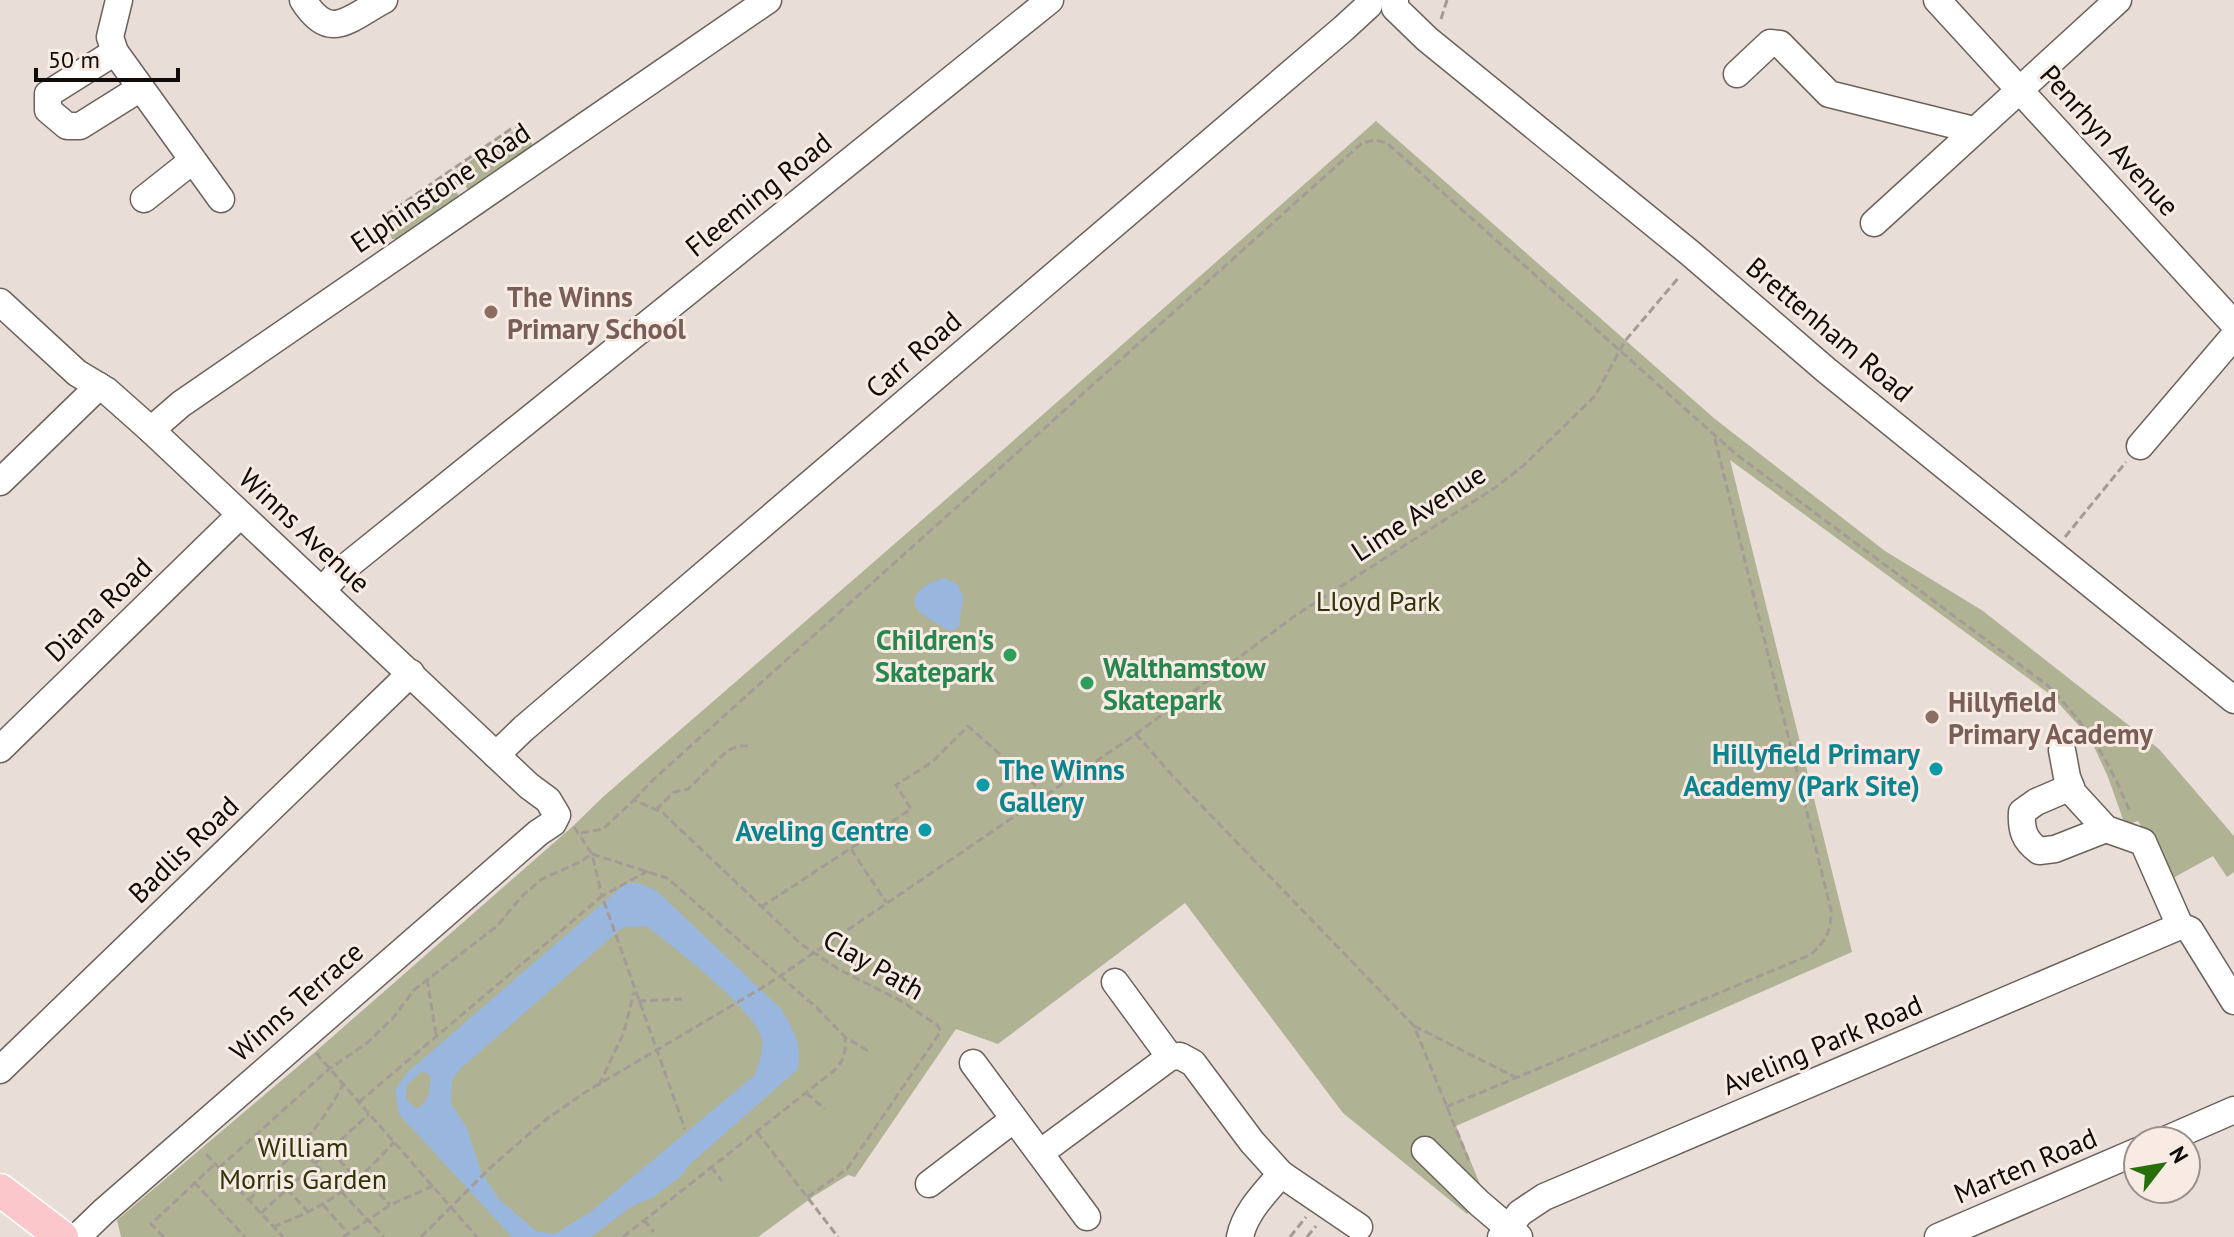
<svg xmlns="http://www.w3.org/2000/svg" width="2234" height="1237" viewBox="0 0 2234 1237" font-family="'PT Sans',sans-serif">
<rect width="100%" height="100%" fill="#e9ddd7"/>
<g fill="#b0b294">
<polygon points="1376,121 1715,419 1885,551 1983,611 2159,749 2234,836 2234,872 2227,877 2213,856 2173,878 2138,821 2125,825 2108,777 2090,738 2051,695 1730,460 1852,952 1456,1126 1484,1194 1467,1214 1343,1113 1185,903 998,1044 956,1029 855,1177 848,1175 814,1196 758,1237 121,1237 117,1220 315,1052 573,826 604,796 1005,448"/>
<polygon points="519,131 532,143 532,146 468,190 456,171 511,132"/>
<polygon points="446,177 460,197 397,239 392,239 386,226 388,217"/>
</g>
<g fill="#99b6df" fill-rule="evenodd">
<path d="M945,578L958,585L963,597L959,627L950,631C941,625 929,620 921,613C902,595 930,581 945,578Z"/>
<path d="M626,883H639L657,891L782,1010C793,1030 803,1046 798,1069L690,1164L681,1176L652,1198L634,1205L591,1237H512L399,1114L395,1090L408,1072ZM646,926C671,944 756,1011 762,1039C764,1050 758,1065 755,1075L592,1211L555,1234L536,1231L498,1198L481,1171L466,1126L451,1104L452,1080L460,1069L623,927ZM422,1071L431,1076L429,1094L423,1105L416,1109L406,1099V1086Z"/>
</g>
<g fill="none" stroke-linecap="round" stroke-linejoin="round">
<g stroke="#6c625c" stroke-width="29">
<g id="minor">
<polyline points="119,0 110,37 115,52 221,199"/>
<path d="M303,0C330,43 348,19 384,0"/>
<polyline points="1395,0 1395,8 1427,39 1690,253 1826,370 2234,700"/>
<polyline points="1937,0 2234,324"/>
<polyline points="115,52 48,94 48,110 67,126 80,126 139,89"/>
<polyline points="1737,74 1770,43 1780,44 1829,94 1974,130"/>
<polyline points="144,199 192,161"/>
<polyline points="1874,223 2118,0"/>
<polyline points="0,302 77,373 107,391 151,430 529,786 548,800 557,815 553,823 538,833 103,1212 77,1237"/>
<polyline points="151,430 181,404 768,0"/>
<polyline points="2140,446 2234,336"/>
<polyline points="0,482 99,386"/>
<polyline points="322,591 337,574 1050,0"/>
<polyline points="0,749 240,515"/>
<polyline points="2062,750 2067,777 2073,793 2106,829 2143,842 2180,926"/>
<polyline points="496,755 523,729 1344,28 1369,5 1369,0"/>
<path d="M2071,787L2036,802L2022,812C2021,830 2024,840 2039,851L2055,849L2106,829"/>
<polyline points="2180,926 2190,930 2234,1001"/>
<polyline points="1115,982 1170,1057"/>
<polyline points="973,1063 1087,1217"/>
<polyline points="0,1070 411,673"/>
<polyline points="2163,1141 2234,1110"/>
<polyline points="1425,1150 1479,1203 1519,1237"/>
<path d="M1040,1153L1170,1057L1180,1056L1193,1063L1252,1142L1281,1174C1265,1193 1245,1212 1240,1237"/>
<polyline points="1281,1174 1359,1227"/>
<polyline points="929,1184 1014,1119"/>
<polyline points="1501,1237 1520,1213 1544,1197 2180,926"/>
<polyline points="1938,1237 2138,1151"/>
</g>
</g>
<g stroke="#fff" stroke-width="35">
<polyline id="major" points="0,1190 62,1237"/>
</g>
<g stroke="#a49b96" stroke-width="3" stroke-dasharray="8 4" stroke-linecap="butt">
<polyline points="1441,19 1447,0"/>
<polyline points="449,171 458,185"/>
<polyline points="388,237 382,223 386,215 511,129 522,128 532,138"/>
<polyline points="2065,537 2126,462"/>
<polyline points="1136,734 1170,773 1414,1026 1469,1161"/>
<path d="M634,800L655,778L1362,143L1375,140L1387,143L1737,455L2047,685C2088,727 2108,758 2130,812"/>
<polyline points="656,810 674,792 688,789 727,751 739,746 751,746"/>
<polyline points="574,827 592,854 602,896 648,871"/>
<polyline points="581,833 603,829 634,800 663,813 801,944 838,969 903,1002 937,1025 941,1031 847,1169 806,1198"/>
<polyline points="851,849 886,902"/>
<polyline points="592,854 667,878 817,1008 845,1037 868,1051"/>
<polyline points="761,907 911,809 896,785 932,762 968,726 1046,795"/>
<polyline points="427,979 436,1035"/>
<polyline points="638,1001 683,999"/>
<polyline points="1414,1026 1517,1078"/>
<polyline points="316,1053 477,1237"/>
<polyline points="599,1085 624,1032 634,992"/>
<polyline points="806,1093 825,1109"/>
<polyline points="359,1102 602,896 685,1129"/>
<path d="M1446,1107L1810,955C1826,941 1831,932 1831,910L1714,435"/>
<polyline points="757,1132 838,1237"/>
<polyline points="300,1148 384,1237"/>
<polyline points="331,1151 358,1181"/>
<polyline points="206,1154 283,1237"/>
<polyline points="711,1167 722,1181"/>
<polyline points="219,1168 329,1069 366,1044 393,1018 414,990 497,926 523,895 542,879 580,862 592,854"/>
<polyline points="363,1176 390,1205"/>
<polyline points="194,1182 245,1237"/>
<polyline points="287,1189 309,1213"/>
<path d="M249,1200C284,1162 320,1131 343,1084"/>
<polyline points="323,1205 347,1232"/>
<polyline points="261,1213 369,1114"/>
<polyline points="644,1220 654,1232"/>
<path d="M273,1227C331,1204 352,1188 394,1142"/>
<polyline points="164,1237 151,1224 214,1165"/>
<polyline points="343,1237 390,1205 433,1186"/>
<polyline points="421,1237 491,1167 544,1121 584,1093 765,986 1136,734 1296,615 1496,487 1523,466 1595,396 1625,341 1680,276"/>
<path d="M623,1237L836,1069C845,1058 846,1051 845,1037"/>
<polyline points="1290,1237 1306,1217"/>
<polyline points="1307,1237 1316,1226"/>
</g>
<use href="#minor" stroke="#fff" stroke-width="26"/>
<use href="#major" stroke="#fbc7ca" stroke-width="32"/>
</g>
<g fill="#8d6e63" stroke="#f7ebe4" stroke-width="3">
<circle cx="491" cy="312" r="8"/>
<circle cx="1932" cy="717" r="8"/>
</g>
<g fill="#2e9e5b" stroke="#f7ebe4" stroke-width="3">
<circle cx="1010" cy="655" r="8"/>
<circle cx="1087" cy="683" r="8"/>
</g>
<g fill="#0f9aa8" stroke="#f7ebe4" stroke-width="3">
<circle cx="1936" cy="769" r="8"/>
<circle cx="983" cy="785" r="8"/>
<circle cx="925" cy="830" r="8"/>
</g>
<g text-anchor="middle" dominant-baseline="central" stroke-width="6" stroke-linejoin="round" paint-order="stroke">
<g font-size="28" fill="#0f0b09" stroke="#f7ebe4">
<text transform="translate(2110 140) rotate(48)">Penrhyn Avenue</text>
<text transform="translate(440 187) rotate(-34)">Elphinstone Road</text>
<text transform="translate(758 194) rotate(-39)">Fleeming Road</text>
<text transform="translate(1830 329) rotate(40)">Brettenham Road</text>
<text transform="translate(913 354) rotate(-41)">Carr Road</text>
<text transform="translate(1418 512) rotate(-33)">Lime Avenue</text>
<text transform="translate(305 530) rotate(43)">Winns Avenue</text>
<text transform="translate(98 609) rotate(-44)">Diana Road</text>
<text transform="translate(183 849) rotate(-44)">Badlis Road</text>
<text transform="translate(874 964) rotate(30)">Clay Path</text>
<text transform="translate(296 1001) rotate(-41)">Winns Terrace</text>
<text transform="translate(1822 1044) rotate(-23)">Aveling Park Road</text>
<text transform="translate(2025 1165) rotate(-23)">Marten Road</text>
</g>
<g font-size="28" font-weight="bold" fill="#785e54" stroke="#f7ebe4" text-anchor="start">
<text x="507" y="296">The Winns<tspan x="507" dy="32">Primary School</tspan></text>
<text x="1948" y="701">Hillyfield<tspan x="1948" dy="32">Primary Academy</tspan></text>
</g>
<g font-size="28" fill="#31330b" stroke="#f7ebe4">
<text x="1378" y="600">Lloyd Park</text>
<text x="303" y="1146">William<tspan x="303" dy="32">Morris Garden</tspan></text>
</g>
<g font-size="28" font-weight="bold" fill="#27864d" stroke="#f7ebe4" text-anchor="end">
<text x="994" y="639">Children's<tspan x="994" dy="32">Skatepark</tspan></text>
<text x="1103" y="667" text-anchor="start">Walthamstow<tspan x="1103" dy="32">Skatepark</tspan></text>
</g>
<g font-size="28" font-weight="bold" fill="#0d838f" stroke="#f7ebe4" text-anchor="end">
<text x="1920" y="753">Hillyfield Primary<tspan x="1920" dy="32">Academy (Park Site)</tspan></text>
<text x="999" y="769" text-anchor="start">The Winns<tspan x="999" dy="32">Gallery</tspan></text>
<text x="909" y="830">Aveling Centre</text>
</g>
</g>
<g transform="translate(2162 1165) rotate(59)"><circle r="38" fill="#f7ebe4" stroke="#9a918c" stroke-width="2"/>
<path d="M0-6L14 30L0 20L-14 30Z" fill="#286e0a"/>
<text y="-12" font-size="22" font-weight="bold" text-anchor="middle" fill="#0f0b09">N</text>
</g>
<path d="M36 68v12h142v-12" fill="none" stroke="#0f0b09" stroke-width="4"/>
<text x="48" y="68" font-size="24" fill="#0f0b09" stroke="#f7ebe4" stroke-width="6" paint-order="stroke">50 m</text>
</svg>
